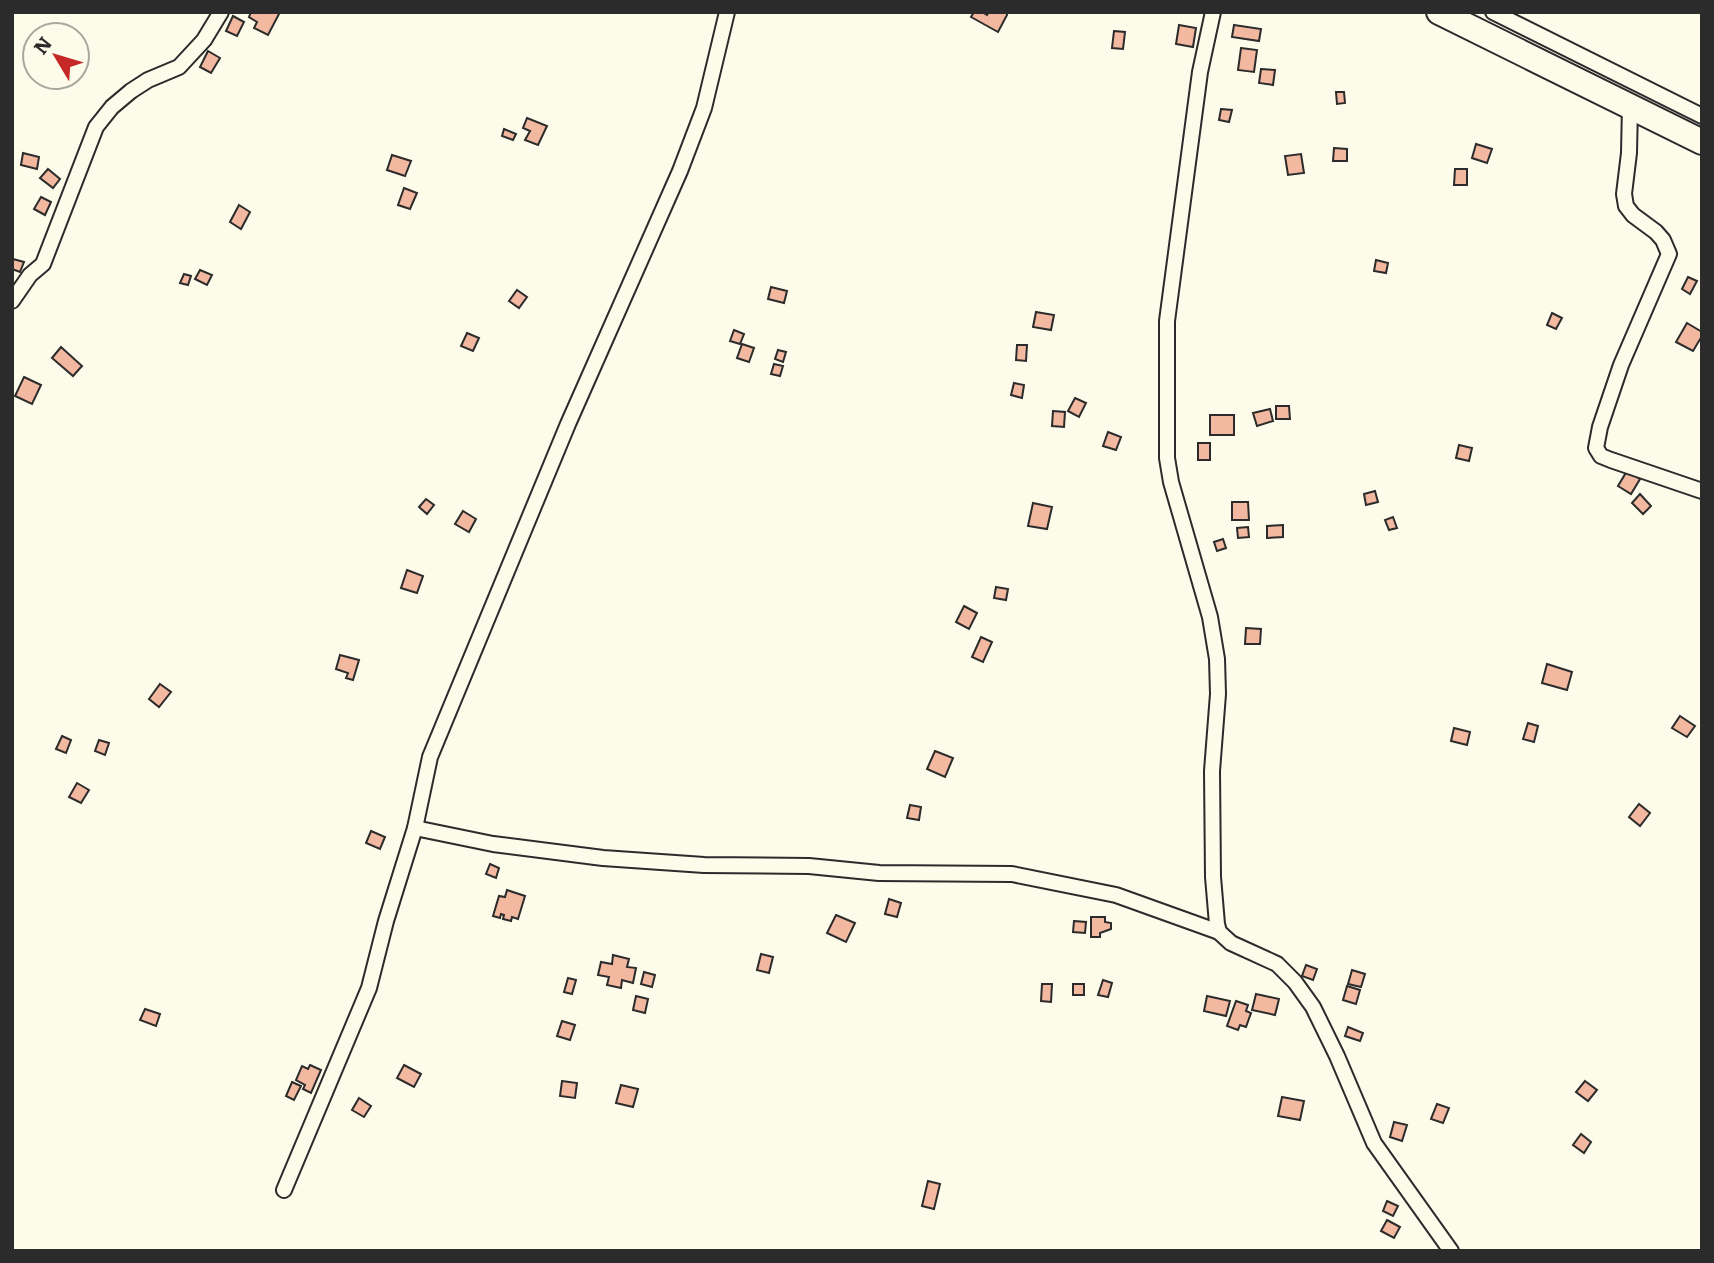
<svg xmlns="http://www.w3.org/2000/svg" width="1714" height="1263" viewBox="0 0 1714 1263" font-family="Literata,serif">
<rect width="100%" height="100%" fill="#fdfbea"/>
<g fill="#f2b8a0" stroke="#2b2b2b" stroke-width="2">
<polygon points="251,12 280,12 268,35 254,28 257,22 249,17"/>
<polygon points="974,12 982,12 987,15 989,12 1007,12 1007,15 998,32 971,17"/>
<polygon points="233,16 244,22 237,36 226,31"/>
<polygon points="1179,25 1196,28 1193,47 1176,44"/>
<polygon points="1234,25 1261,29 1259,41 1232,37"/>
<polygon points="1114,31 1125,32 1123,49 1112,48"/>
<polygon points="1241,48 1257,50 1254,72 1238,70"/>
<polygon points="208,51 220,58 211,73 200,67"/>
<polygon points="1261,69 1275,70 1273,85 1259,83"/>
<polygon points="1336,92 1344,92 1345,103 1337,104"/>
<polygon points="1221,109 1232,110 1229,122 1219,120"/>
<polygon points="527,118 547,126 538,145 525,140 530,131 523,128"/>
<polygon points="504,129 516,134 513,140 502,136"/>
<polygon points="1476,144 1492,149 1487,163 1472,158"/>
<polygon points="1334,148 1347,149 1347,161 1333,161"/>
<polygon points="23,153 39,157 37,169 21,165"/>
<polygon points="1301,154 1304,173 1288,175 1285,156"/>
<polygon points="392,155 411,161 405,176 387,170"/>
<polygon points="48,169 60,179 53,188 40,178"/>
<polygon points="1455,169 1467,169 1467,185 1454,185"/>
<polygon points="404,188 417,193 410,209 398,205"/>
<polygon points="41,197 51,202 45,215 34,209"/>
<polygon points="239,205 250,212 241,229 230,222"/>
<polygon points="13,259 24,262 20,272 12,269"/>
<polygon points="1376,260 1388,263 1386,273 1374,271"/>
<polygon points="200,270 212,275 207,285 195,279"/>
<polygon points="184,274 191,276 188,285 180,283"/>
<polygon points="1688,277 1697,281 1690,294 1682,289"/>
<polygon points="771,287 787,291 784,303 768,299"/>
<polygon points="517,290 527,297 519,308 509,301"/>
<polygon points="1036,312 1054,315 1051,330 1033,327"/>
<polygon points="1552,313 1562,318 1556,329 1547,325"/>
<polygon points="1687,323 1702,332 1702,336 1693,351 1676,342"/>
<polygon points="734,330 744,334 740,344 730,341"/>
<polygon points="467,333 479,338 473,351 461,346"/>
<polygon points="742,344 754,348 749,362 737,358"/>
<polygon points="1017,345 1027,345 1026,361 1016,360"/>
<polygon points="61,347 82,366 73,376 52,358"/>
<polygon points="778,350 786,352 783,362 775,359"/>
<polygon points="774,364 783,366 780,376 771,374"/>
<polygon points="24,377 41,385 32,404 15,396"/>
<polygon points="1014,383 1024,385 1022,398 1011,395"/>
<polygon points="1075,398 1086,403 1079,417 1068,411"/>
<polygon points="1276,406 1289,406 1290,419 1276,419"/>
<polygon points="1270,409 1273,421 1257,426 1253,413"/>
<polygon points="1053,411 1065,412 1064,427 1052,426"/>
<rect x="1210" y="415" width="24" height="20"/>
<polygon points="1108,432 1121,437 1116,450 1103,446"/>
<rect x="1198" y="443" width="12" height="17"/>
<polygon points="1459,445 1472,448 1469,461 1456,458"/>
<polygon points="1627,471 1640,479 1631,494 1618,486"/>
<polygon points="1375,491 1378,502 1366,505 1364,494"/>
<polygon points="1640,494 1651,506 1643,514 1632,503"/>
<polygon points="426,499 434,505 427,514 419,507"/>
<polygon points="1232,502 1248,502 1249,520 1232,520"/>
<polygon points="1033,503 1052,507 1047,529 1028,526"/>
<polygon points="463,511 476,519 469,532 455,524"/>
<polygon points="1393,517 1397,528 1389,530 1385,520"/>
<polygon points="1283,525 1283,537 1267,538 1267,526"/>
<polygon points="1248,527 1249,537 1238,538 1237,528"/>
<polygon points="1223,539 1226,548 1217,551 1214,542"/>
<polygon points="407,570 423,576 417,593 401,588"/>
<polygon points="996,587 1008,589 1006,600 994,598"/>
<polygon points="964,606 977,613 969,629 956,622"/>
<polygon points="1246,628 1261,629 1260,644 1245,644"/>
<polygon points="981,637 992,642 983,662 972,657"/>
<polygon points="340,655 359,660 353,680 346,678 348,673 336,669"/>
<polygon points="1547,664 1572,672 1567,690 1542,683"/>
<polygon points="160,684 171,692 159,707 149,699"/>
<polygon points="1680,716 1695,726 1687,737 1672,728"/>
<polygon points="1528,723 1538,726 1534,742 1523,739"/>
<polygon points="1454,728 1470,732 1467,745 1451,741"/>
<polygon points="62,736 71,740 66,753 56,749"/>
<polygon points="99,740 109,743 105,755 95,751"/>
<polygon points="935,751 953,758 945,777 927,769"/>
<polygon points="77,783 89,790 81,803 69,797"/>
<polygon points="1639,804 1650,813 1640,826 1629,817"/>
<polygon points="910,805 921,807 919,820 907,818"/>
<polygon points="371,831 385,837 380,849 366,843"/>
<polygon points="490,864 499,868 496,878 486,874"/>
<polygon points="507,890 525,896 518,919 512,917 511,921 503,919 504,915 501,914 500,918 493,916 499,896 505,897"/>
<polygon points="889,899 901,903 897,917 885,914"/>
<polygon points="836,915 855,923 846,942 827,933"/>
<polygon points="1091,917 1105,917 1105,922 1111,923 1111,929 1100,933 1100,937 1091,937"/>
<polygon points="1074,921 1086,922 1085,933 1073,932"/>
<polygon points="761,954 773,957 769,973 757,970"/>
<polygon points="613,955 629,959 627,967 636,968 633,983 622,980 621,988 607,985 609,977 598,975 601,962 612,964"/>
<polygon points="1306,965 1317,969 1313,980 1302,976"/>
<polygon points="1352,970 1365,974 1361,987 1348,984"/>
<polygon points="644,972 655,975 652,987 641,984"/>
<polygon points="568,978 576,980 572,994 564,992"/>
<polygon points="1103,980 1112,983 1108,997 1098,995"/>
<polygon points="1042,984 1052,984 1051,1002 1041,1001"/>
<rect x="1073" y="984" width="11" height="11"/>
<polygon points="1347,986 1360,990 1356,1004 1343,1000"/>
<polygon points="1256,994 1279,999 1275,1015 1252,1010"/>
<polygon points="636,996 648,999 645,1013 633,1010"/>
<polygon points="1207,996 1230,1001 1226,1016 1204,1011"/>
<polygon points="1236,1001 1248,1005 1246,1011 1251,1013 1246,1027 1240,1025 1238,1030 1227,1026"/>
<polygon points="145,1009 160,1014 156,1026 140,1020"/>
<polygon points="562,1021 575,1025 570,1040 557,1036"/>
<polygon points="1348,1027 1363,1033 1360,1041 1345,1036"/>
<polygon points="310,1065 321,1070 311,1093 303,1089 305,1085 296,1080 302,1066 308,1069"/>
<polygon points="404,1065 421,1074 414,1087 397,1078"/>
<polygon points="562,1081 577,1083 575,1098 560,1096"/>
<polygon points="1585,1081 1597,1090 1588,1101 1576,1092"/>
<polygon points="292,1082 301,1086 294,1100 286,1096"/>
<polygon points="621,1085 638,1089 633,1107 616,1103"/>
<polygon points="1282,1097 1304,1101 1300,1120 1278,1116"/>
<polygon points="359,1098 371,1106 364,1117 352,1110"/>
<polygon points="1437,1104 1449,1108 1443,1123 1431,1119"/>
<polygon points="1394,1122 1407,1125 1402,1141 1390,1137"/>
<polygon points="1581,1134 1591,1142 1584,1153 1573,1145"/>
<polygon points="928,1181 940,1184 934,1209 922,1206"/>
<polygon points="1387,1201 1398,1206 1393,1216 1383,1211"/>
<polygon points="1387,1220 1400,1227 1394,1238 1381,1231"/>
</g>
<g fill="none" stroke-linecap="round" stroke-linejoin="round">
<g stroke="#2b2b2b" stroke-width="18">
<g id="street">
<polyline points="1213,12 1200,72 1167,321 1167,458 1171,482 1210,617 1217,659 1218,694 1212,771 1213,877 1217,924 1219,932 1231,943 1277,964 1295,982 1313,1007 1337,1056 1374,1143 1451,1251"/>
<polyline points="1493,12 1702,116"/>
<polyline points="1630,106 1629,153 1624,194 1626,206 1633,215 1656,232 1663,240 1669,254 1621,365 1600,427 1596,448 1601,456 1611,460 1702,491"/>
<polyline points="12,301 30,275 43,264 96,127 112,107 131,91 148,80 179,67 204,40 221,12"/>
<polyline points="415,828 493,844 603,858 704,865 809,866 879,873 1012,874 1116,895 1219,932"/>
<polyline points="284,1190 369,988 386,921 415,828 430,757 568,424 680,171 704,108 727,12"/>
</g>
</g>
<g stroke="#2b2b2b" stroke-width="28">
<polyline id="highway" points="1439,12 1702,142"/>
</g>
<use href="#street" stroke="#fdfbea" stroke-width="14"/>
<use href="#highway" stroke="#fdfbea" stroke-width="24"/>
</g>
<rect width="1714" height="1263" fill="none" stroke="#2b2b2b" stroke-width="28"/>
<g transform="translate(56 56) rotate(308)"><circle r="33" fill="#fdfbea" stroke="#a9a89e" stroke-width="2"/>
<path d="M0-5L12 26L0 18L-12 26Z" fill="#c62828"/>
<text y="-10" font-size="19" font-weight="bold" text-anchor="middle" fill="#2b2b2b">N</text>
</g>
</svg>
